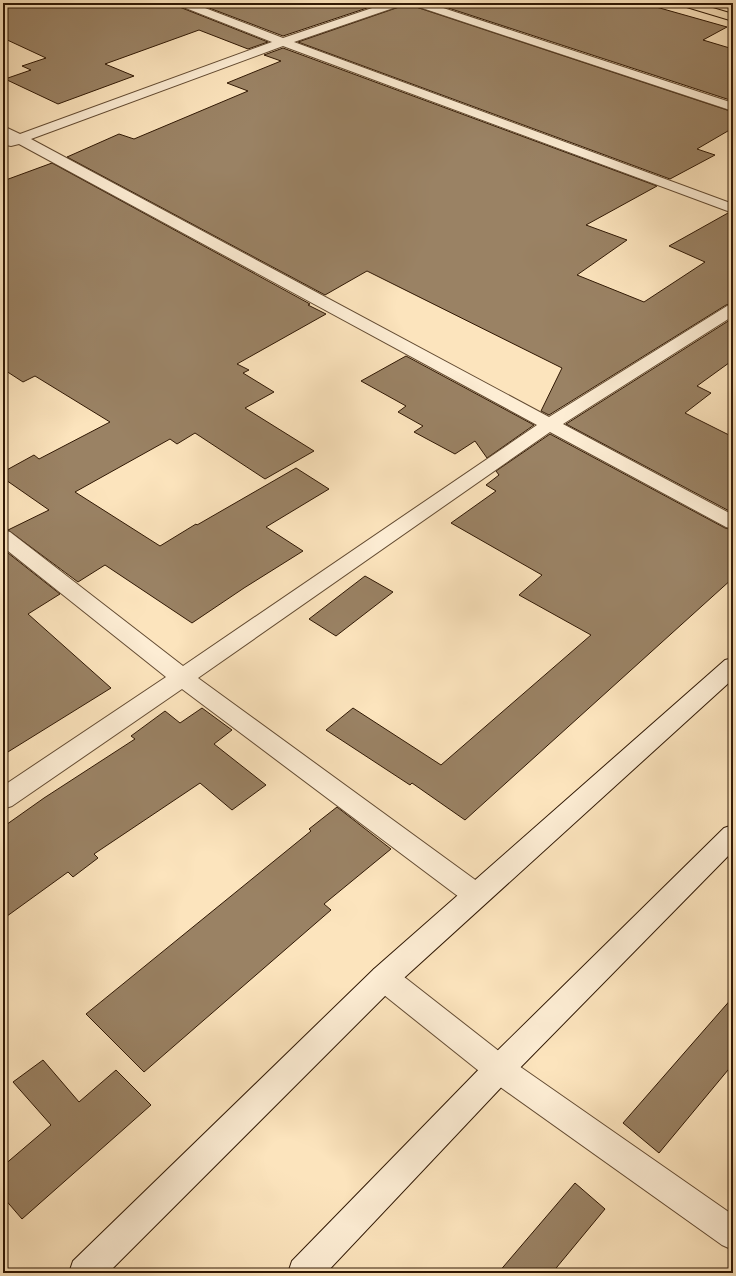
<svg xmlns="http://www.w3.org/2000/svg" width="736" height="1276" viewBox="0 0 736 1276" font-family="'EB Garamond',serif">
<rect width="100%" height="100%" fill="#fce4bd"/>
<filter id="stains"><feTurbulence type="fractalNoise" baseFrequency=".005" numOctaves="4"/><feColorMatrix values="0 0 0 0 .2 0 0 0 0 .09 0 0 0 0 .02 0 0 0 .5 -.17"/></filter>
<radialGradient id="worn" r=".72"><stop offset=".6" stop-color="#630" stop-opacity="0"/><stop offset="1" stop-color="#630" stop-opacity=".3"/></radialGradient>
<g fill="#9a8264" stroke="#301804">
<polygon points="3,3 174,3 177,6 268,42 248,49 199,30 105,64 134,76 58,104 5,79 31,70 22,66 46,58 3,38"/>
<polygon points="196,3 382,3 283,36"/>
<polygon points="406,3 410,3 413,6 733,112 733,128 697,149 715,155 670,179 298,42 402,6"/>
<polygon points="433,3 642,3 727,27 703,40 733,49 733,101"/>
<polygon points="283,48 657,186 586,225 627,240 577,275 644,302 705,262 669,246 728,213 733,214 733,303 726,305 549,415 541,411 562,368 367,271 325,295 67,157 119,134 134,139 248,91 227,83 281,61 264,55"/>
<polygon points="52,163 310,304 308,305 326,314 237,364 249,370 243,373 274,392 245,408 314,451 265,479 195,433 177,444 170,439 75,492 160,546 196,524 197,525 296,468 329,489 266,527 303,551 244,588 192,623 105,565 78,582 8,530 49,510 3,478 3,472 34,455 39,459 110,422 35,376 23,382 3,369 3,181"/>
<polygon points="733,318 733,360 697,386 711,393 685,413 733,437 733,513 566,424"/>
<polygon points="406,356 534,425 487,458 475,441 455,454 414,432 423,426 398,412 406,406 361,381"/>
<polygon points="550,434 725,528 733,530 733,578 465,820 412,783 410,785 326,730 353,708 441,765 591,635 519,595 542,575 451,523 496,491 486,485 499,475 496,471"/>
<polygon points="3,549 60,594 28,614 111,688 3,755"/>
<polygon points="365,576 393,592 336,636 309,619"/>
<polygon points="202,708 232,730 214,744 266,785 232,810 200,783 94,854 98,858 73,877 68,872 3,919 3,827 44,798 135,739 131,736 165,711 180,723"/>
<polygon points="337,807 391,849 324,904 331,910 144,1072 86,1014 311,831 309,829"/>
<polygon points="733,997 733,1064 659,1153 623,1123"/>
<polygon points="43,1060 79,1102 116,1070 151,1105 22,1219 3,1197 3,1166 51,1125 13,1082"/>
<polygon points="575,1183 605,1209 552,1273 498,1273"/>
</g>
<g fill="none" stroke-linecap="round" stroke-linejoin="round">
<g stroke="#634b32" stroke-width="2">
<g id="minor">
<polygon points="176,3 192,3 283,38 387,3 404,3 402,5 294,42 733,204 733,213 283,46 31,139 549,417 727,306 733,304 733,316 563,424 733,515 733,529 726,527 550,432 198,678 485,887 489,895 485,903 476,906 467,903 182,689 12,806 3,809 3,786 166,677 3,547 3,530 10,532 183,666 537,425 19,144 11,146 6,145 4,142 8,138 3,135 3,126 20,134 272,42 178,5"/>
<polygon points="411,3 428,3 733,103 733,111 413,5"/>
<polygon points="384,966 394,969 509,1059 733,1215 733,1250 722,1245 489,1079 374,987 370,978 374,969"/>
</g>
</g>
<g stroke="#301804" stroke-width="2">
<g id="secondary">
<polygon points="733,658 733,679 394,987 108,1273 69,1273 73,1261 374,969 725,660"/>
<polygon points="733,825 733,851 509,1079 326,1273 288,1273 292,1261 489,1059 724,828"/>
</g>
</g>
<g stroke="#301804" stroke-width="2">
<polygon id="trunk" points="678,3 696,3 733,14 733,21 680,5"/>
</g>
<use href="#minor" fill="#fdedd4" fill-rule="evenodd"/>
<use href="#secondary" fill="#fdedd4" fill-rule="evenodd"/>
<use href="#trunk" fill="#fce4bd" fill-rule="evenodd"/>
</g>
<rect width="736" height="1276" fill="none" stroke="#fce4bd" stroke-width="16"/>
<rect x="4" y="4" width="728" height="1268" fill="none" stroke="#301804" stroke-width="2"/>
<rect x="8" y="8" width="720" height="1260" fill="none" stroke="#301804"/>
<rect width="100%" height="100%" filter="url(#stains)"/>
<rect width="100%" height="100%" fill="url(#worn)"/>
</svg>
